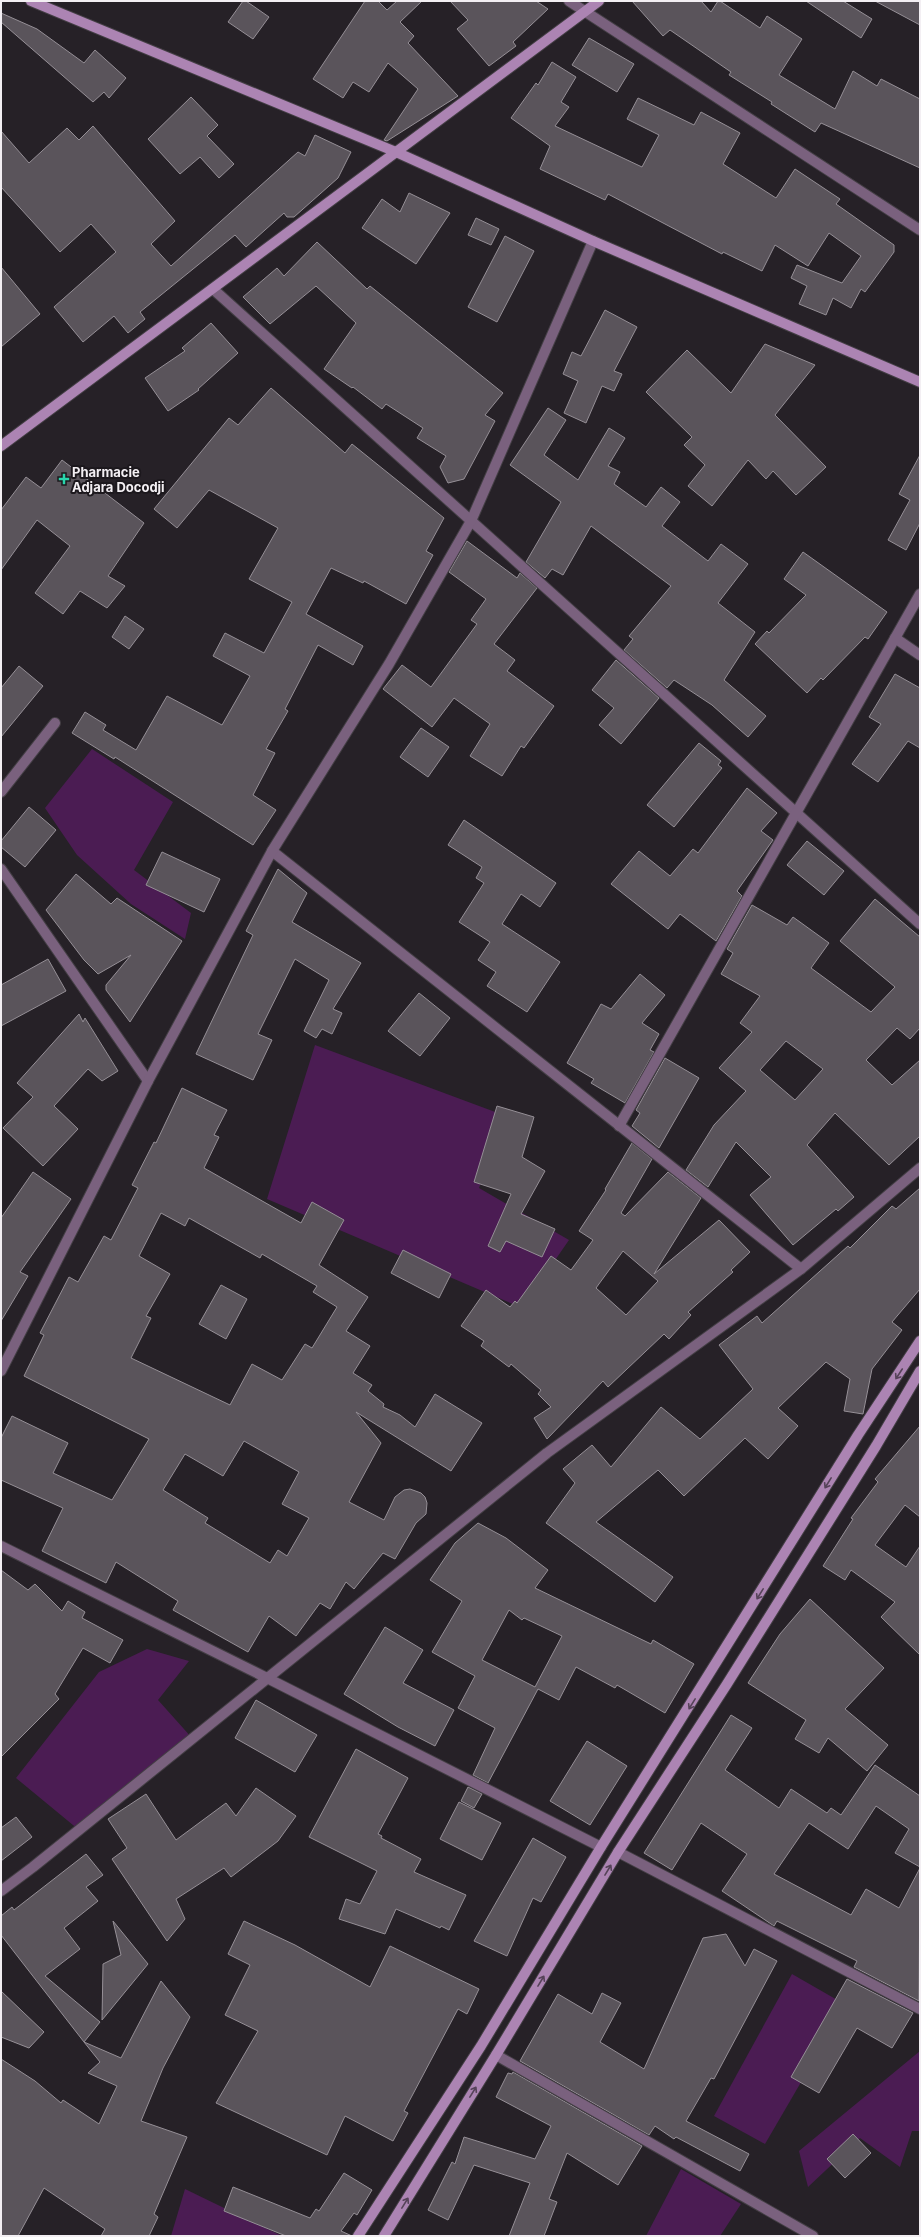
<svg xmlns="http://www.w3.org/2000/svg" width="921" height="2237" viewBox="0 0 921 2237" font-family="Inter,sans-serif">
<rect width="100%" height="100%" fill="#262127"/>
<g fill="#4b1c53">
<polygon points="92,749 173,802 134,870 191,913 185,939 131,904 77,855 45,808"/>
<polygon points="315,1045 506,1116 479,1188 569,1240 522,1308 267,1199"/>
<polygon points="147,1649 189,1661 158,1700 192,1738 79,1830 16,1778 99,1672"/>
<polygon points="792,1974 846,2005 765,2144 714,2116"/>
<polygon points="920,2051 920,2131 912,2131 900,2167 860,2138 808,2187 799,2151"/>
<polygon points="681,2169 741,2204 720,2236 646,2236"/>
<polygon points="185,2189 282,2236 171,2236"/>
</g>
<g fill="#5a545b" stroke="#958f96" fill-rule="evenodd">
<polygon points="243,1 246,1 269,17 253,39 228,22"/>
<polygon points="365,1 378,1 387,10 397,1 422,1 400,22 414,36 408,43 458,96 387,141 384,140 418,89 388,63 369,92 353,82 343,98 313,79"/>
<polygon points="450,1 536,1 548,9 513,42 516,46 489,66 457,29 468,20"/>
<polygon points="632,1 701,1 711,12 718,1 720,1 760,28 767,16 802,39 779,75 835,109 853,71 877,86 881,79 920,99 920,168 821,123 815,132 771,104 772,102 729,75 731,72 670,30 663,36"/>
<polygon points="806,1 843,1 872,19 861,38"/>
<polygon points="875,1 920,1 920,25"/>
<polygon points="1,13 37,29 84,63 95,50 126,78 109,98 104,92 93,102 1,22"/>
<polygon points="589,38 634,64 617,92 572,65"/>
<polygon points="552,62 576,77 561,102 569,107 555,126 642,167 659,135 627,119 638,98 694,125 701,112 740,133 723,164 776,198 795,169 840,199 836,204 894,245 894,252 865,292 861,289 851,308 833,298 826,315 799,304 807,286 791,278 797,265 842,283 861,256 829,233 808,266 775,245 762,271 723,252 722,254 608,194 605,200 540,169 550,146 511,118 536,83 538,85"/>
<polygon points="191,97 218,125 207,136 234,164 219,178 200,157 180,174 148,139"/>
<polygon points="93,126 175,221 151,244 171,266 298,152 305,156 315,135 351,152 338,178 294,217 287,217 284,213 246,247 235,235 140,312 145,319 128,333 114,316 83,342 54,307 116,252 91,224 60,252 1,187 1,131 29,163 67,128 79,140"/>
<polygon points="409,193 450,213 416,264 362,228 382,199 400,212"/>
<polygon points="476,218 499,229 491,245 468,235"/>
<polygon points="505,236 534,251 497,322 468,307"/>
<polygon points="317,242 367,289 370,286 503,393 485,415 495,421 464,479 448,483 440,467 446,456 417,438 423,428 386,404 382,409 353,387 352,388 324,369 356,323 316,286 270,324 243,297 277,268 284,276"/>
<polygon points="1,267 40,314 1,347"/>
<polygon points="605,310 637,327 614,371 622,374 614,391 602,386 586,423 564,413 578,381 563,374 572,352 581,356"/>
<polygon points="211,323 238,353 198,389 199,390 168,411 145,378 185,351 182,348"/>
<polygon points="765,344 815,365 775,415 826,467 796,495 773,471 766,479 748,460 712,506 688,486 705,465 684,445 692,437 646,392 687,350 731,393"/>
<polygon points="271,388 345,453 352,444 444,518 426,551 433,555 406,604 364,581 363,583 331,568 306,614 363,646 353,665 318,645 285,709 288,711 266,749 275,753 253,795 276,810 253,845 115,757 114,759 72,733 85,712 106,725 103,730 136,750 167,696 222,725 250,676 213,656 225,633 264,653 292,602 249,579 278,528 209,490 177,528 154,509 229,418 238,425"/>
<polygon points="548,408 566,420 544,455 578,480 609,428 625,438 608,466 620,472 614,484 646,507 661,487 680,502 662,526 708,561 721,544 748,564 718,603 755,632 724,680 766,716 748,737 712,705 674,680 667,688 624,650 633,639 629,636 671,586 591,526 563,575 552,569 545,578 526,562 561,502 510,465"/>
<polygon points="920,455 920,523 906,550 888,540 910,500 899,494"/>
<polygon points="62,460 144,523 108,576 125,586 107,608 80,591 63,614 35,593 70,546 37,520 1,570 1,510 26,477 41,488"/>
<polygon points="467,541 517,578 520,573 537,588 494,644 515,660 507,671 554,706 524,748 521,746 502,776 470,756 490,724 454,698 432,727 383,689 402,665 431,687 477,624 471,620 486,599 449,572"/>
<polygon points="803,552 887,612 868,639 865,637 823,680 821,678 807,693 755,644 767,631 769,633 806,595 784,579"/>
<polygon points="125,616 144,629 129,649 112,637"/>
<polygon points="616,660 659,698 621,744 599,725 614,708 592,690"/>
<polygon points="19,666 43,686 1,737 1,688"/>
<polygon points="895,674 920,688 920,748 908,741 878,782 852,764 881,724 869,717"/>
<polygon points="421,728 449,747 428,777 400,757"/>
<polygon points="699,743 721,761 718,765 722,768 674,827 647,805"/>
<polygon points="747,788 777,813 761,831 773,840 737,891 742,896 716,941 680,914 668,929 611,884 639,851 670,876 693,849 698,853"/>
<polygon points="29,807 56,830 25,867 1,847 1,841"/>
<polygon points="464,820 556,883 540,907 521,894 502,924 560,962 527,1012 487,986 496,972 478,960 490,942 459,922 484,883 476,878 482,867 448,845"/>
<polygon points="807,841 844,871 824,895 787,865"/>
<polygon points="162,852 220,879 204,912 146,885"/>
<polygon points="278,869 307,893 292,922 361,963 333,1009 342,1013 332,1034 322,1029 316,1038 304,1031 329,980 295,959 258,1034 272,1040 253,1080 196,1054 253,935 246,931"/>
<polygon points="76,874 111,904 117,898 182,941 130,1022 106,990 106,985 131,955 98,974 84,960 46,910"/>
<path d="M875,899L920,937V1028L910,1039L897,1028L866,1060L892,1085L920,1060V1136L889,1165L835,1113L807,1145L854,1197L838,1211L836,1209L793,1245L750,1195L771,1177L736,1142L708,1187L686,1170L714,1125L746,1091L719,1068L752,1032L740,1023L760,996L721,974L733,953L727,949L752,905L787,925L793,917L829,943L811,968L871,1012L895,987L840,941ZM786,1041L823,1069L795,1100L760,1070Z"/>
<polygon points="48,959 66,991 1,1026 1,985"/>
<polygon points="640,974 665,995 642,1023 659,1034 650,1050 654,1052 625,1103 591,1083 594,1079 567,1063 601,1004 611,1009"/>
<polygon points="419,993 450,1018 420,1056 388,1031"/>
<polygon points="79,1014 83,1022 85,1018 118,1071 102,1081 88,1069 54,1106 78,1129 43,1166 3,1128 33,1097 17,1083"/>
<polygon points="665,1058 699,1078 659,1148 632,1126 640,1113 636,1110"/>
<path d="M182,1088L227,1110L214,1135L219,1137L204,1168L301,1223L312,1202L344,1220L319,1265L368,1297L346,1331L370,1346L353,1373L372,1385L368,1391L384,1404L383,1407L400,1415L415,1427L435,1394L482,1423L451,1471L356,1412L381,1443L349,1502L384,1520L395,1497L404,1490L410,1489L421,1493L425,1497L427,1503L426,1514L416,1523L395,1559L383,1553L354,1589L346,1582L330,1609L320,1603L296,1636L269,1616L248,1652L173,1610L178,1601L116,1562L106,1583L42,1551L63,1508L1,1480V1438L12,1416L68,1443L53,1473L112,1500L149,1439L24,1376L44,1335L40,1333L69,1277L78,1282L104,1236L111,1240L138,1188L132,1185L154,1142L156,1143ZM161,1213L185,1226L189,1218L260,1258L262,1254L317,1286L313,1292L337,1307L312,1348L305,1344L282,1380L252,1364L230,1405L131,1358L151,1318L146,1316L170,1274L139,1256ZM244,1441L299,1472L282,1504L309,1518L287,1556L278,1550L270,1563L205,1523L208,1518L163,1490L185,1454L223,1476Z"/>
<polygon points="497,1106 534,1117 522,1157 545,1171 521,1214 555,1229 542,1257 506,1241 500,1252 488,1246 511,1194 474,1182"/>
<path d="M632,1143L652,1159L621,1213L625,1216L668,1172L701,1198L654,1274L719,1220L750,1252L731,1270L733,1272L688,1312L691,1315L669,1339L664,1334L608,1387L603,1381L547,1439L534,1418L551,1407L538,1394L541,1390L511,1364L509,1367L481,1346L484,1341L461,1326L486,1290L510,1307L515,1301L517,1303L551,1256L571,1270L593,1240L579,1231L606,1190L605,1189ZM623,1251L658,1281L626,1315L596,1288Z"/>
<polygon points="33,1172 71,1199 20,1272 28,1276 1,1321 1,1218"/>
<polygon points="920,1188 920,1289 892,1322 902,1330 872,1369 863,1414 844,1411 850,1379 826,1362 778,1408 798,1426 768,1459 745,1438 684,1496 658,1470 596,1522 673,1577 655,1602 546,1523 575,1483 563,1469 592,1445 611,1467 661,1407 700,1439 753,1389 719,1345 757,1316 762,1323 848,1246 850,1248 892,1206 896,1209"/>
<polygon points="403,1250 451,1274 439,1298 391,1273"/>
<polygon points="221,1285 247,1299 226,1339 199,1324"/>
<polygon points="920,1426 920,1517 905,1505 875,1545 906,1567 920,1546 920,1655 881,1617 895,1602 851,1570 845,1580 823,1566 853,1519 851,1518 878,1482 875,1479"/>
<path d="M478,1523L506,1538L548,1570L535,1588L651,1644L653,1640L694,1664L665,1713L617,1685L615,1688L576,1667L559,1700L538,1689L488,1783L473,1775L495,1728L458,1708L475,1676L432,1652L462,1601L430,1580L455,1543ZM509,1610L522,1620L524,1618L562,1636L535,1687L482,1660Z"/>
<polygon points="1,1570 28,1590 35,1584 62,1611 68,1601 85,1612 82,1618 123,1640 110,1663 83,1648 55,1694 59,1699 1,1757"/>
<polygon points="810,1599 884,1668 845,1709 888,1745 867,1771 828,1738 819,1753 795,1739 806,1720 748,1683 780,1634"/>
<polygon points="385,1627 423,1650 403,1683 454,1710 435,1746 398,1727 344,1694"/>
<polygon points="256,1700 317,1735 295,1772 235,1738"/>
<polygon points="731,1715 752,1728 725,1770 779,1808 791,1789 827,1813 831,1808 841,1815 875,1765 920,1796 920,1867 895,1853 909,1829 876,1806 848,1849 809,1823 774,1874 851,1915 866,1889 899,1908 920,1868 919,2001 854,1967 857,1961 777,1921 774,1926 722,1891 747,1854 701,1823 672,1870 644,1853"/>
<polygon points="587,1741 627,1766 590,1825 550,1801"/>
<polygon points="356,1749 408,1778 378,1834 382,1836 381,1838 421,1859 414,1872 466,1895 449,1930 441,1926 440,1928 396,1909 385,1934 339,1919 346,1899 360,1904 377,1871 309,1837"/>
<polygon points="468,1787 482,1794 474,1808 461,1801"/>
<polygon points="256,1788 296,1816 278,1841 231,1877 224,1868 176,1899 185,1919 167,1941 112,1859 127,1848 108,1819 146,1794 176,1840 226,1803 236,1816"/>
<polygon points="459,1802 501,1823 482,1860 440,1839"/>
<polygon points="16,1817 32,1837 1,1861 1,1828"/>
<polygon points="533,1838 566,1857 541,1902 533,1898 507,1956 474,1941"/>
<polygon points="86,1854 103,1875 86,1887 98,1901 64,1928 80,1949 45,1976 100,2022 84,2042 1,1935 1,1916 12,1907 14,1910"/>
<polygon points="113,1921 148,1964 102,2020 103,1964 121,1955"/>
<polygon points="244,1921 295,1945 370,1987 390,1946 479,1989 467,2014 458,2009 404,2111 408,2113 393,2141 345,2116 327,2155 216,2103 258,2031 225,2015 250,1965 228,1954"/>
<polygon points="726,1934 745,1966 754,1949 777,1961 714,2079 711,2078 686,2121 749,2154 740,2171 676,2137 674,2139 655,2126 649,2135 520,2061 558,1994 592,2014 602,1993 621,2003 600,2042 644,2069 703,1938"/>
<polygon points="847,1979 913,2013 892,2048 857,2028 819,2093 791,2077"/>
<polygon points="161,1981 190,2017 163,2068 141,2121 187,2137 154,2214 158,2217 149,2236 101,2236 105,2229 44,2188 18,2236 1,2236 1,2059 35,2081 61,2103 63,2100 99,2124 117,2086 88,2073 100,2062 84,2042 121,2058"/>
<polygon points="1,1991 44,2032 29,2048 1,2037"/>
<polygon points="513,2072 642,2146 618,2185 567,2153 549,2199 557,2202 544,2236 509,2236 530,2183 474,2165 448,2220 428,2210 452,2162 455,2164 464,2137 535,2159 551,2126 496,2097 508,2073 512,2074"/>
<polygon points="853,2134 871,2153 845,2178 827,2159"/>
<polygon points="344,2173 372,2190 357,2215 354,2213 341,2231 352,2236 286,2236 224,2211 233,2187 310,2218 316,2209 319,2211"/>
</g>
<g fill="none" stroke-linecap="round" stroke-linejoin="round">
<g stroke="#433e44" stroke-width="12">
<g id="street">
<polyline points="569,1 920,230"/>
<polyline points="213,289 920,924"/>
<polyline points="895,638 920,655"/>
<polyline points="1,792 55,723"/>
<polyline points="272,851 801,1269"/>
<polyline points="1,869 148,1081"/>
<polyline points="619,1126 920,594"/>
<polyline points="1,1371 148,1081 272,851 389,664 471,521 593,241"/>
<polyline points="1,1546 267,1678 601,1847"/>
<polyline points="618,1852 920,2009"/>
<polyline points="1,1891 33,1867 547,1453 801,1269 920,1168"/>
<polyline points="496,2055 813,2236"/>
</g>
</g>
<g stroke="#433e44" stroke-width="12">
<g id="secondary">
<polyline points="31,1 396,152 593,241 920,382"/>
<polyline points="1,446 599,1"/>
<polyline points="358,2236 481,2046 601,1847 858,1435 920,1341"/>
<polyline points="384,2236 496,2055 618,1852 727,1684 876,1446 920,1371"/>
</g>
</g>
<use href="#street" stroke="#7a617e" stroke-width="10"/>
<use href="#secondary" stroke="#ac84b3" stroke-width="10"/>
</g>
<defs><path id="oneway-shaft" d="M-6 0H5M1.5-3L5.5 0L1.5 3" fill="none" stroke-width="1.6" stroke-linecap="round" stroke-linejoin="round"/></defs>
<g stroke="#564359">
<use href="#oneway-shaft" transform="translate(899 1374) rotate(123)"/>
<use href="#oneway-shaft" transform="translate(828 1483) rotate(122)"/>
<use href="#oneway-shaft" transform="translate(760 1594) rotate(122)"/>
<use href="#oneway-shaft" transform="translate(692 1704) rotate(122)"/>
<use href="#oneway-shaft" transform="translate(608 1870) rotate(-59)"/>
<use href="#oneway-shaft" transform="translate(541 1981) rotate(-59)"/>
<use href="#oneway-shaft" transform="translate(473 2092) rotate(-58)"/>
<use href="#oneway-shaft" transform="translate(405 2203) rotate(-58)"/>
</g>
<path fill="#29d5ac" stroke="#1c181d" stroke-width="1.5" d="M62 473h4v4h4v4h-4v4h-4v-4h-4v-4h4z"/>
<g text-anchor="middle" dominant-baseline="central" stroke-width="4" stroke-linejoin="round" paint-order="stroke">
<g font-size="13" font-weight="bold" fill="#f3eff3" stroke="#1c181d" text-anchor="start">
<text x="72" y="472">Pharmacie<tspan x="72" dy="15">Adjara Docodji</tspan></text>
</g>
</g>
<rect width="921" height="2237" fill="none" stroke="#f3eff3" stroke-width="4"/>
</svg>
